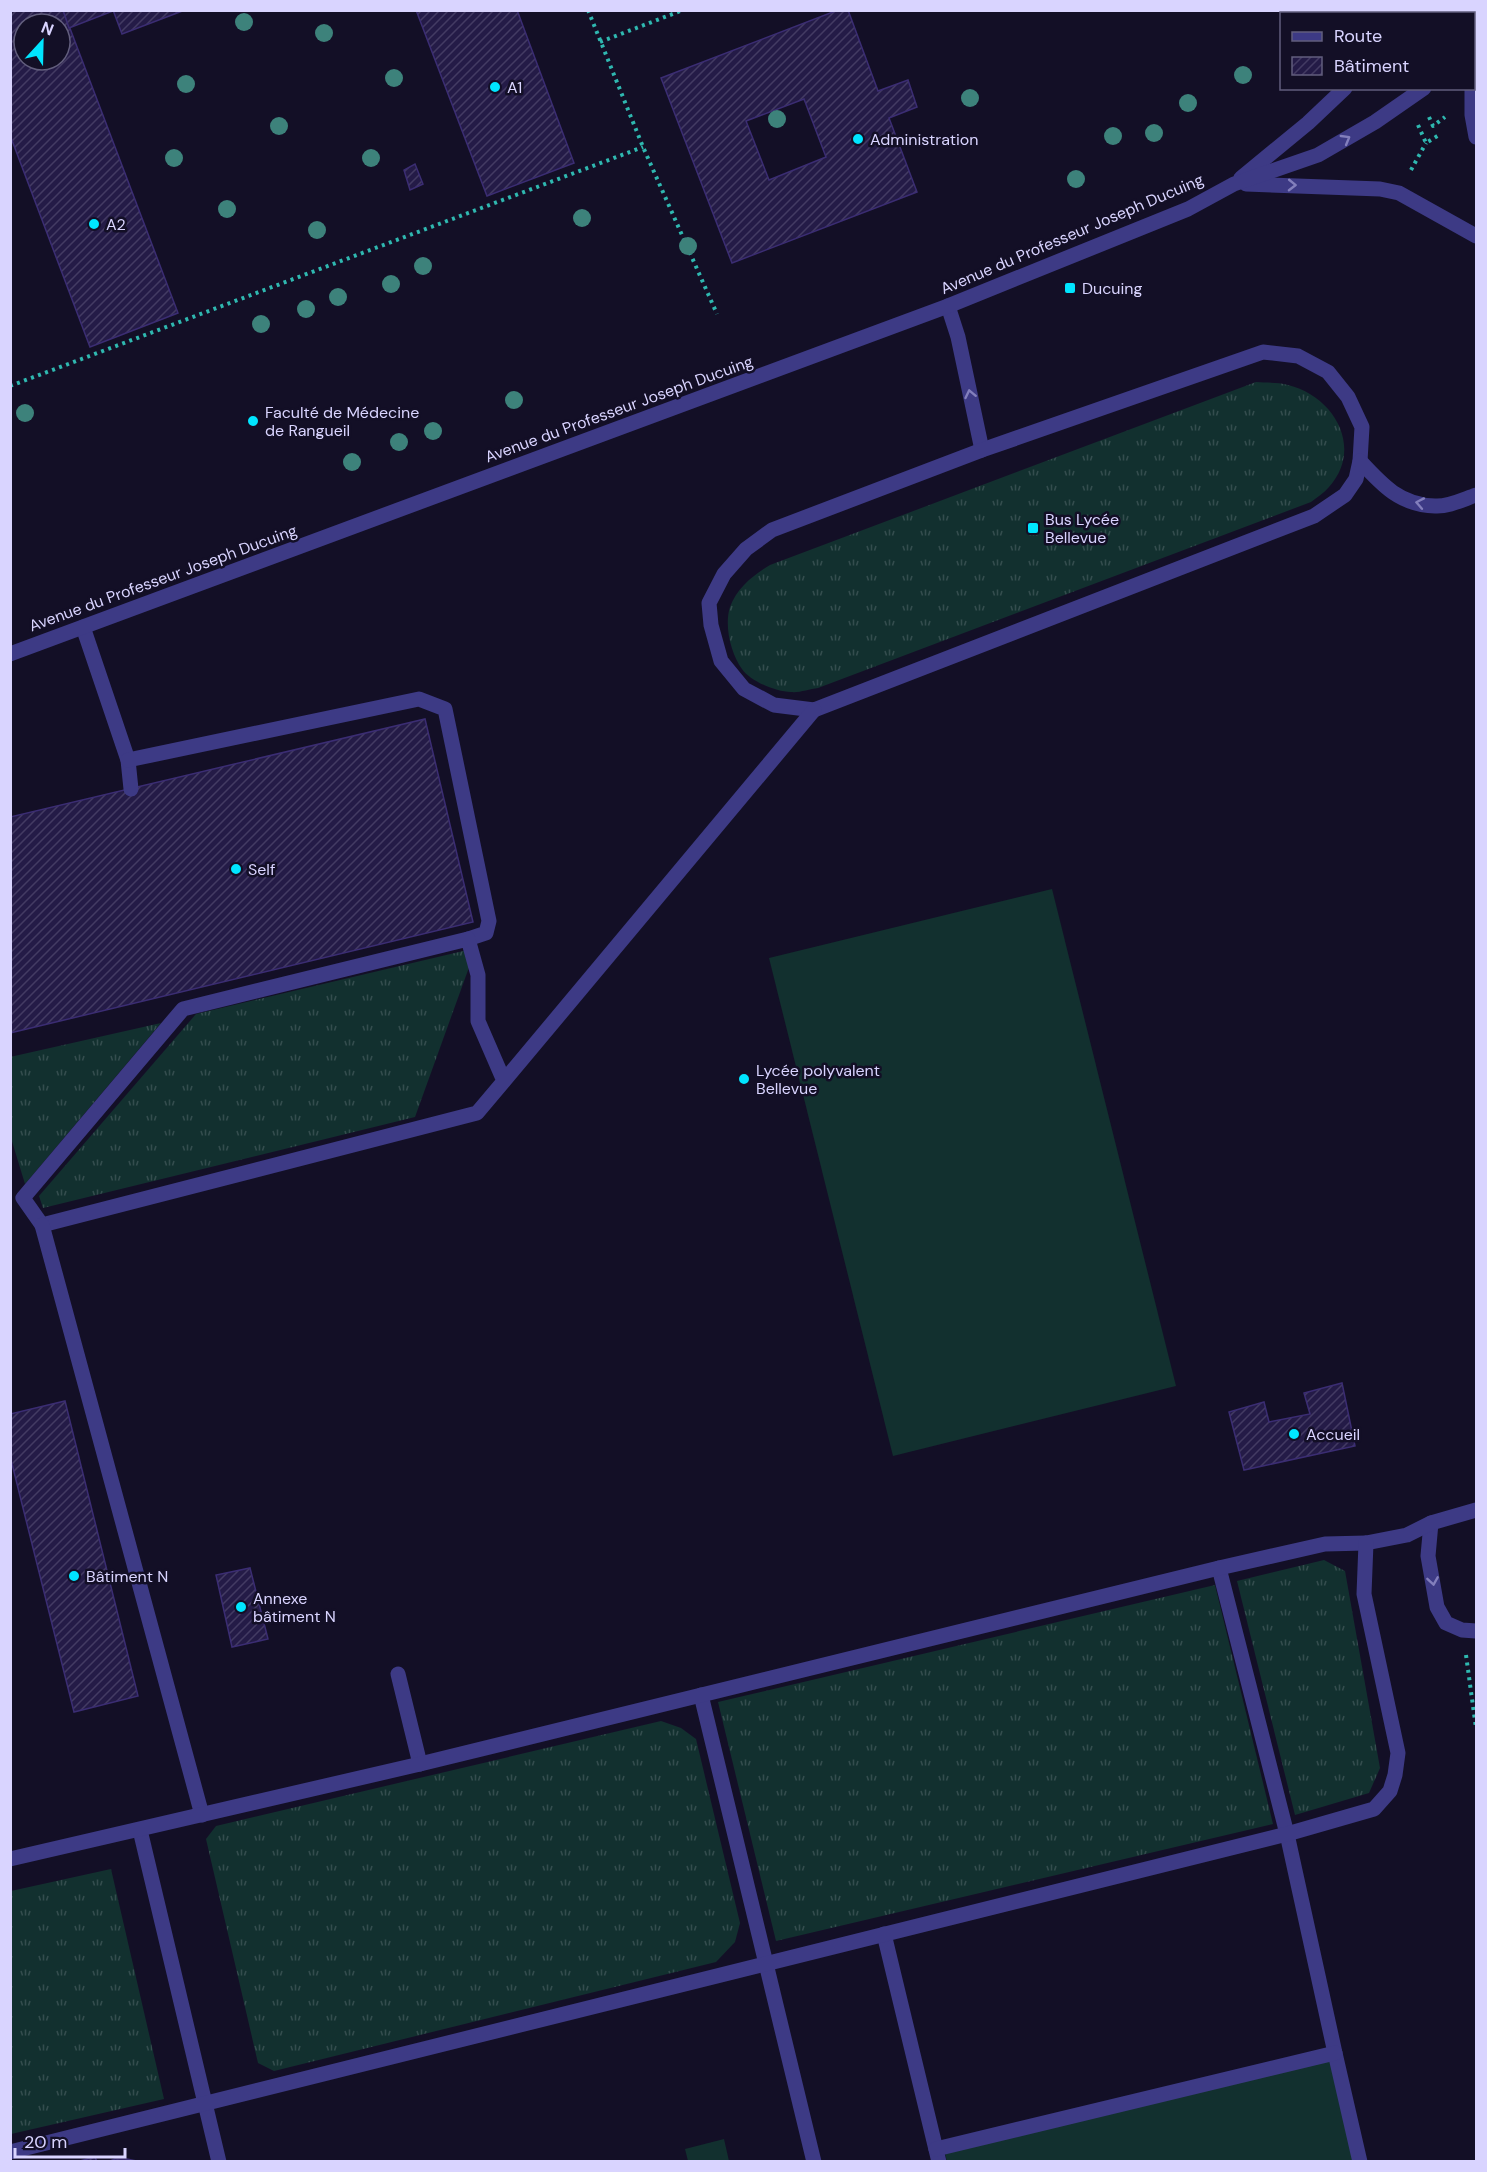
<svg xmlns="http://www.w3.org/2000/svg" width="1487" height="2172" viewBox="0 0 1487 2172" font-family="'DM Sans',sans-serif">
<defs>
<pattern id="grass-tufts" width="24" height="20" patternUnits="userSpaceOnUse" patternTransform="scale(1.5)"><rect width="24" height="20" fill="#12302f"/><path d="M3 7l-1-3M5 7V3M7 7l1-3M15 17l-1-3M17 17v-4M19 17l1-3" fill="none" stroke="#344d4e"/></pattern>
<pattern id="building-hatch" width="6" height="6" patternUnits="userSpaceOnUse" patternTransform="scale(1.5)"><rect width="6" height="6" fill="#241b47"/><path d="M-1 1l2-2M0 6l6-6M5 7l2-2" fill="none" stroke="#433b63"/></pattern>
</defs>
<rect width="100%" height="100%" fill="#130f26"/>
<g fill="url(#grass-tufts)">
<path d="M1256,382C1266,383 1278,382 1288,385C1334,396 1364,448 1329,487C1324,493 1317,497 1311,502L818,688C809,689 799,693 791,692C776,692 750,681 742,669C731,654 724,626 730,607C737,588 753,575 770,565Z"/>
<polygon points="476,948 415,1117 43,1208 39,1196 196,1014"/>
<polygon points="161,1023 25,1184 11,1138 10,1057"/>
<polygon points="1324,1560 1345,1571 1380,1768 1369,1793 1295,1815 1237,1581"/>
<polygon points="1215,1585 1273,1824 776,1941 718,1702"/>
<polygon points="661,1721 681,1728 696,1739 740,1923 735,1942 716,1962 274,2071 258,2063 206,1839 216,1826"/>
<polygon points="111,1869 164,2099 11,2134 11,1891"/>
</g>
<g fill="#12302f">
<polygon points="1052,889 1176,1386 893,1456 769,958"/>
<polygon points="1330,2061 1355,2161 947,2162 945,2153"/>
<polygon points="724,2139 729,2161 688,2161 685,2149"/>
</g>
<g fill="url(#building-hatch)" stroke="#3b2d73" stroke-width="1.5" fill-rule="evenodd">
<path d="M10,10H63L178,313L90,347L10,135ZM24,24H60V60H24Z"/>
<polygon points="63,10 113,10 113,11 69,28"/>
<polygon points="113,10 185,10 122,34"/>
<polygon points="416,10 517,10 574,163 487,196"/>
<path d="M838,10H848L878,91L908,80L917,107L889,118L917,192L732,263L661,78ZM804,99L826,157L769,180L746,121Z"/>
<polygon points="415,164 423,184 410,190 404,170"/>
<polygon points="425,719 473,922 10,1033 10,817"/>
<polygon points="1342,1383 1355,1446 1244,1470 1229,1412 1264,1402 1269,1422 1310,1414 1304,1393"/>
<polygon points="65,1401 138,1696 74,1712 10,1456 10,1414"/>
<polygon points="250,1568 268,1639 232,1647 216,1575"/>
<polygon points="95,2157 97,2162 76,2162"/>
<polygon points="115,2159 127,2159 141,2162 107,2162"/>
</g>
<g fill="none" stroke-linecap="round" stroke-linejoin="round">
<g stroke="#2fb8b0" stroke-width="4" stroke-dasharray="3 4.5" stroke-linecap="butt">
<polyline points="588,10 643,147 717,314"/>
<polyline points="1376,10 1380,14"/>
<polyline points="600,42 683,10"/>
<polyline points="1429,117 1433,126 1445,117"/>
<polyline points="1418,125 1426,143 1439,135"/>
<polyline points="1411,170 1426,143"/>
<polyline points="10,386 643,147"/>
<polyline points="1466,1655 1476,1728"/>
</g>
<g stroke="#3d3a85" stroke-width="15">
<polyline points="1409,14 1411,10"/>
<polyline points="1474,40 1476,10"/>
<polyline points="1474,55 1476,48"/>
<polyline points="1472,88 1472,115 1476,137"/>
<polyline points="1241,178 1308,123 1345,88"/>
<polyline points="1246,184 1380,189 1399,193 1476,236"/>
<polyline points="948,306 958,337 982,450"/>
<polygon points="1263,352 1298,356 1328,372 1348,397 1362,427 1360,461 1356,479 1345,495 1314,516 814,710 774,705 744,689 721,661 711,625 709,603 724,574 746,549 772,530 982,450"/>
<path d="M1360,461C1382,485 1400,505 1435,506C1448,507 1464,499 1476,495"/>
<polyline points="83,627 128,760 131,789"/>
<polyline points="10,654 948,306 1188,209 1234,184 1318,155 1375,122 1424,88"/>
<polyline points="128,760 419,699 445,709 489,921 486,933 468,939"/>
<polyline points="504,1081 478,1021 478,975 468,939 183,1009 23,1198 42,1225 477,1113 504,1081 814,710"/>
<polyline points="42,1225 202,1815"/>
<polyline points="1431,1523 1428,1556 1437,1607 1446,1623 1462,1630 1476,1631"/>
<polyline points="1219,1568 1287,1834 1335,2053 1360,2162"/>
<polyline points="398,1674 420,1764"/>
<polyline points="701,1695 814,2162"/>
<polyline points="140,1830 219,2162"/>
<polyline points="10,1859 420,1764 1219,1568 1325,1544 1366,1543 1407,1535 1431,1523 1476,1510"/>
<polyline points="884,1934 939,2162"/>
<polyline points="936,2149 1335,2053"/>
<polyline points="10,2152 1287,1834 1374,1809 1390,1791 1395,1775 1398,1753 1364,1594 1366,1543"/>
</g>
</g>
<g fill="#3d827b">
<circle cx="244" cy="22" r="9"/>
<circle cx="324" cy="33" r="9"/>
<circle cx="1243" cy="75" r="9"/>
<circle cx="394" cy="78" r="9"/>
<circle cx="186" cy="84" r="9"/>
<circle cx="970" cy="98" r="9"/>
<circle cx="1188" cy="103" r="9"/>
<circle cx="777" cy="119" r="9"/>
<circle cx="279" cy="126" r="9"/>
<circle cx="1154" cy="133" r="9"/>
<circle cx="1113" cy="136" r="9"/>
<circle cx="174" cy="158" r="9"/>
<circle cx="371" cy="158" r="9"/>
<circle cx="1076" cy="179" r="9"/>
<circle cx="227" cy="209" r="9"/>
<circle cx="582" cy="218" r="9"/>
<circle cx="317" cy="230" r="9"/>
<circle cx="688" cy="246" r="9"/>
<circle cx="423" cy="266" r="9"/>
<circle cx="391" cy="284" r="9"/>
<circle cx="338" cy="297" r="9"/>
<circle cx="306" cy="309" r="9"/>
<circle cx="261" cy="324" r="9"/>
<circle cx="514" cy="400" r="9"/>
<circle cx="25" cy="413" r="9"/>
<circle cx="433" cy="431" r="9"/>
<circle cx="399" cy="442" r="9"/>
<circle cx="352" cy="462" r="9"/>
</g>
<defs><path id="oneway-chevron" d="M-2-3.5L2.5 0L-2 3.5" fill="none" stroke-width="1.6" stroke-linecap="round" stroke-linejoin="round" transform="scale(1.5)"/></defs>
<g stroke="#837fbc">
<use href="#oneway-chevron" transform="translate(1346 139) rotate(-30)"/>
<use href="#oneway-chevron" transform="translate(1292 185) rotate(1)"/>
<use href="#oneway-chevron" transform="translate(970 394) rotate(-102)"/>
<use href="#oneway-chevron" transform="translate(1420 503) rotate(-169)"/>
<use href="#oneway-chevron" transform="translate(1433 1581) rotate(81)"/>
</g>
<g fill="#00e5ff" stroke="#130f26" stroke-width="2">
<circle cx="495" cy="87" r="6"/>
<circle cx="858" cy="139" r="6"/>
<circle cx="94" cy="224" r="6"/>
<rect x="1064" y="282" width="12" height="12" rx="3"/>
<circle cx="253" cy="421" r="6"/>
<rect x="1027" y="522" width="12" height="12" rx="3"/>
<circle cx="236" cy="869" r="6"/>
<circle cx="744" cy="1079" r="6"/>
<circle cx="1294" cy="1434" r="6"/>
<circle cx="74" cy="1576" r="6"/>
<circle cx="241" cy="1607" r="6"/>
</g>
<g text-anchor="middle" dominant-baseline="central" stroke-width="5" stroke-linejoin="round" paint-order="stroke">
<g font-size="16" fill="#d9d4ff" stroke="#130f26" text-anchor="start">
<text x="507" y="87">A1</text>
<text x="870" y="139">Administration</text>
<text x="106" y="224">A2</text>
<text x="1082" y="288">Ducuing</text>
<text x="265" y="412">Faculté de Médecine<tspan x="265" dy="18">de Rangueil</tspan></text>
<text x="1045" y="519">Bus Lycée<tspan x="1045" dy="18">Bellevue</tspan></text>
<text x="248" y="869">Self</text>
<text x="756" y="1070">Lycée polyvalent<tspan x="756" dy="18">Bellevue</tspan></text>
<text x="1306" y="1434">Accueil</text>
<text x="86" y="1576">Bâtiment N</text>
<text x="253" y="1598">Annexe<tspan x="253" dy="18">bâtiment N</tspan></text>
</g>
<g font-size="16" fill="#d9d4ff" stroke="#130f26">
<text transform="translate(1072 234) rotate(-23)">Avenue du Professeur Joseph Ducuing</text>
<text transform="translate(619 409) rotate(-20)">Avenue du Professeur Joseph Ducuing</text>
<text transform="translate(163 578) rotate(-20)">Avenue du Professeur Joseph Ducuing</text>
</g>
</g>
<rect width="1487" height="2172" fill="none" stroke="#d9d4ff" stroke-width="24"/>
<rect x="1280" y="12" width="195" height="78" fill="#130f26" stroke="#625e7d" stroke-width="1.5"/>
<rect x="1292" y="32" width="30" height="9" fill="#3d3a85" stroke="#625e7d" stroke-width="1.5"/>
<text x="1334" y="42" font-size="18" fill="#d9d4ff">Route</text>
<rect x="1292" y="57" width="30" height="18" fill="url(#building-hatch)" stroke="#625e7d" stroke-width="1.5"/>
<text x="1334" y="72" font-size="18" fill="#d9d4ff">Bâtiment</text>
<g transform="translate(42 42) rotate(22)"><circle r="28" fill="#130f26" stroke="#625e7d" stroke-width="1.5"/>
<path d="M0-4.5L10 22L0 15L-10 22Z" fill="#00e5ff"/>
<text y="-9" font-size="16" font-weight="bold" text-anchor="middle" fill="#d9d4ff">N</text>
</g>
<path d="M15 2148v9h110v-9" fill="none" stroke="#d9d4ff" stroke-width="3"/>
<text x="24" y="2148" font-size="18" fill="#d9d4ff" stroke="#130f26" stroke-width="4.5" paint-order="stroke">20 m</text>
</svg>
